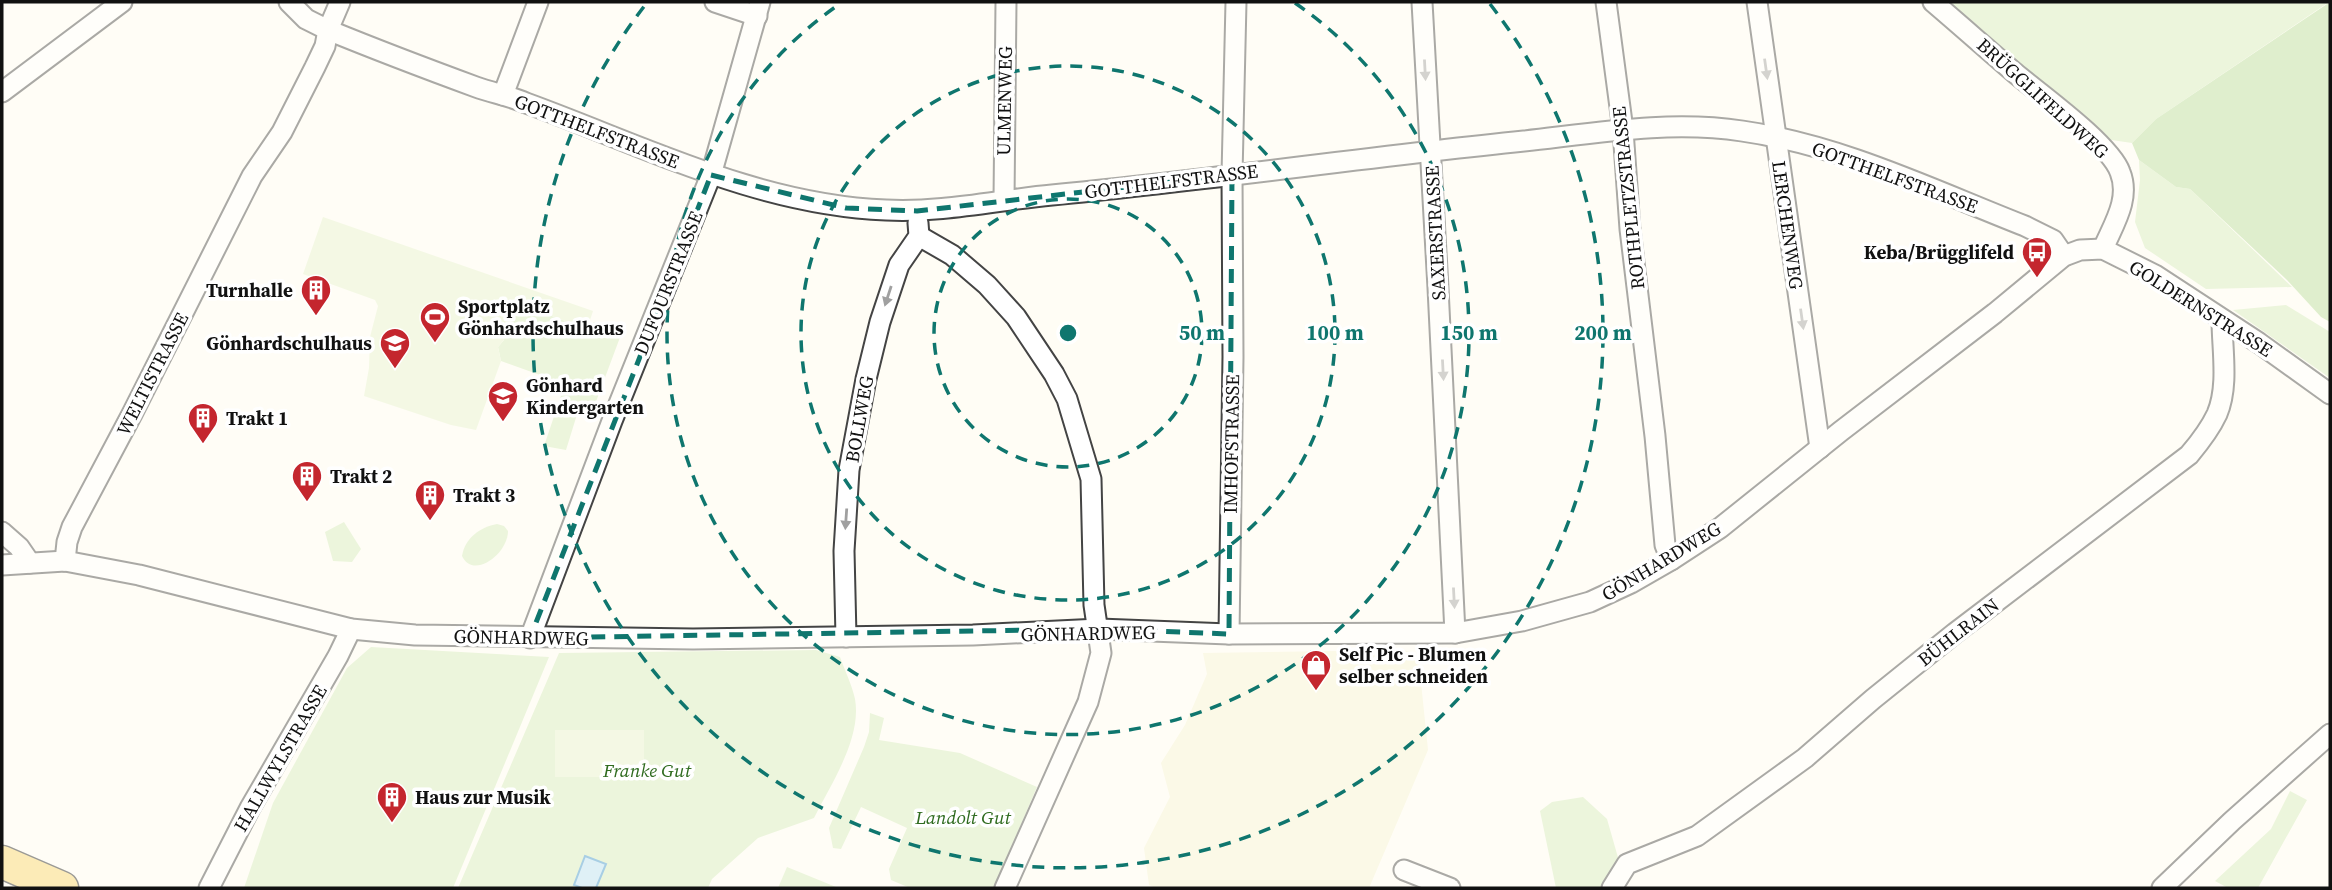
<svg xmlns="http://www.w3.org/2000/svg" width="2332" height="890" viewBox="0 0 2332 890" font-family="'Source Serif 4',serif">
<rect width="100%" height="100%" fill="#fffdf5"/>
<polygon fill="#f6f3d4" points="1403,650 1418,654 1428,750 1369,888 1156,888 1149,885 1144,848 1170,797 1161,763 1185,725 1207,674 1203,653"/>
<g fill="#d5ebbd">
<polygon points="1933,2 2329,2 2156,119 2132,143 2091,137"/>
<polygon points="2139,160 2176,187 2190,189 2292,287 2206,289 2145,248 2135,222 2140,180"/>
<polygon points="2286,305 2330,332 2330,378 2233,310"/>
<polygon points="541,312 587,329 594,322 608,323 622,332 594,407 579,408 566,450 544,446 565,384 501,361 498,347 504,340 503,330 509,316"/>
<polygon points="344,522 361,549 352,562 333,561 325,532"/>
<path d="M497,524L504,526L508,531C508,554 473,580 462,556C465,538 480,527 497,524Z"/>
<polygon points="371,647 549,657 453,888 244,888 273,803 347,668"/>
<path d="M816,650L840,657C845,671 852,685 855,699C862,738 831,784 814,818L758,838L712,879L708,888H458L559,653Z"/>
<polygon points="870,713 884,718 879,740 960,753 1037,787 994,888 910,888 891,880 889,869 907,828 861,807 841,849 833,848 829,828 864,747 869,732"/>
<polygon points="2290,791 2307,800 2258,888 2228,888 2215,881 2271,829"/>
<polygon points="1583,797 1607,819 1619,861 1603,888 1556,888 1540,811 1552,802"/>
<polygon points="787,867 836,887 838,888 778,888"/>
</g>
<polygon fill="#b9dc9c" points="2330,2 2330,322 2321,317 2287,280 2190,189 2176,187 2139,160 2132,143 2156,119"/>
<g fill="#e6f2cf">
<polygon points="323,217 593,311 587,329 541,312 509,316 503,330 504,340 498,347 501,361 476,430 451,425 364,396 369,368 370,337 378,306 375,300 303,274"/>
<rect x="555" y="730" width="89" height="47"/>
</g>
<polygon fill="#b9e0f7" stroke="#3f96cf" stroke-width="2" points="585,856 606,864 596,888 582,888 574,885"/>
<g fill="none" stroke-linecap="round" stroke-linejoin="round">
<g stroke="#444" stroke-width="23">
<g id="minor">
<path d="M289,2L306,19L328,30C377,50 427,69 476,87C493,93 510,96 526,103C644,146 758,205 886,210C941,213 998,200 1052,195C1210,180 1366,157 1524,141C1596,133 1670,120 1742,131C1841,145 1933,190 2025,226L2053,240L2064,256"/>
<polyline points="715,2 757,16"/>
<polyline points="1422,2 1438,288 1455,633"/>
<polyline points="1606,2 1623,130 1630,229 1655,436 1665,545 1671,560"/>
<polyline points="1757,2 1820,448"/>
<path d="M1933,2C1960,25 1987,49 2015,73C2040,94 2110,144 2120,172C2131,199 2113,225 2103,249"/>
<polyline points="2,92 122,2"/>
<polyline points="503,95 538,2"/>
<polyline points="1004,200 1006,2"/>
<polyline points="919,236 952,255 987,285 1016,317 1054,374 1067,399 1091,479 1094,605 1101,653 1088,702 1005,888"/>
<polyline points="2,532 19,547 30,563"/>
<polyline points="65,561 67,542 72,527 132,414 252,176 282,132 315,67 325,46 328,30 340,2"/>
<polyline points="2,565 65,561 139,575 351,629 415,635 693,639 973,635 1099,629 1229,634 1455,633 1522,621 1590,602 1631,583 1671,560 1720,528 1841,431 1995,313 2064,256 2080,250 2103,249 2155,275 2259,343 2330,394"/>
<polyline points="1229,634 1233,357 1232,175 1236,2"/>
<polyline points="846,637 844,551 849,470 866,379 880,322 899,265 919,236 918,223"/>
<polyline points="530,638 612,421 711,175 760,2"/>
<polyline points="1404,870 1450,888"/>
<polyline points="209,888 250,808 338,656 351,629"/>
<path d="M1612,888L1627,864L1697,836L1805,758L1873,699L1955,633L2189,455C2200,442 2210,429 2217,414C2229,386 2222,349 2222,320"/>
<polyline points="2162,888 2232,821 2330,734"/>
</g>
</g>
<g stroke="#222" stroke-width="35">
<polyline id="primary" points="2,862 62,888"/>
</g>
<use href="#minor" stroke="#fff" stroke-width="19"/>
<use href="#primary" stroke="#f9d66b" stroke-width="32"/>
</g>
<defs><path id="oneway-solid" d="M-6-.8H1V-3.2L6.5 0L1 3.2V.8H-6Z" transform="scale(1.75)"/></defs>
<g fill="#a0a0a0">
<use href="#oneway-solid" transform="translate(1766 69) rotate(82)"/>
<use href="#oneway-solid" transform="translate(1425 70) rotate(87)"/>
<use href="#oneway-solid" transform="translate(888 296) rotate(108)"/>
<use href="#oneway-solid" transform="translate(1802 319) rotate(82)"/>
<use href="#oneway-solid" transform="translate(1443 370) rotate(87)"/>
<use href="#oneway-solid" transform="translate(846 519) rotate(94)"/>
<use href="#oneway-solid" transform="translate(1454 598) rotate(87)"/>
</g>
<path d="M0 0H2332V890H0ZM711,175L846,208L917,211L1232,175L1229,634L1099,629L530,638Z" fill="#fffdf5" fill-opacity=".55" fill-rule="evenodd"/>
<path fill="none" stroke="#0f766e" stroke-width="5" stroke-dasharray="14 9" stroke-linejoin="round" d="M711,175L846,208L917,211L1232,175L1229,634L1099,629L530,638Z"/>
<g fill="none" stroke="#0f766e" stroke-width="3.5" stroke-dasharray="12 9">
<circle cx="1068" cy="333" r="134"/>
<circle cx="1068" cy="333" r="267"/>
<path d="M1295 3A401 401 0 1 1 841 3"/>
<path d="M1490 4A535 535 0 1 1 646 4"/>
</g>
<defs>
<g id="bus-pin" transform="scale(1.575)"><path d="M0 17L-7.5 6A9.5 9.5 0 1 1 7.5 6Z" fill="#c4262e" stroke="#fff"/><path d="M-5-6H5V4H4V6H2V4H-2V6H-4V4H-5ZM-3.5-4V0h7V-4ZM-3.5 1.2v1.5H-2V1.2ZM2 1.2v1.5H3.5V1.2Z" fill="#fff"/></g>
<g id="building-pin" transform="scale(1.575)"><path d="M0 17L-7.5 6A9.5 9.5 0 1 1 7.5 6Z" fill="#c4262e" stroke="#fff"/><path d="M-4-6H4V6H1V3H-1V6H-4ZM-2.5-4.3h1.7v1.8h-1.7ZM.8-4.3h1.7v1.8H.8ZM-2.5-1h1.7V.8h-1.7ZM.8-1h1.7V.8H.8Z" fill="#fff"/></g>
<g id="stadium-pin" transform="scale(1.575)"><path d="M0 17L-7.5 6A9.5 9.5 0 1 1 7.5 6Z" fill="#c4262e" stroke="#fff"/><path d="M0-5a6.5 5 0 1 0 0 10a6.5 5 0 1 0 0-10ZM-3.5-1.8h7v3.6h-7Z" fill="#fff"/></g>
<g id="school-pin" transform="scale(1.575)"><path d="M0 17L-7.5 6A9.5 9.5 0 1 1 7.5 6Z" fill="#c4262e" stroke="#fff"/><path d="M0-5L7-2L0 1L-7-2ZM-4 1L0 2.5L4 1V4Q0 6-4 4Z" fill="#fff"/></g>
<g id="shop-pin" transform="scale(1.575)"><path d="M0 17L-7.5 6A9.5 9.5 0 1 1 7.5 6Z" fill="#c4262e" stroke="#fff"/><path d="M-5-2.5h2.3a2.7 3.5 0 0 1 5.4 0H5L5.5 6h-11ZM-1.5-2.5h3a1.5 2.3 0 0 0-3 0Z" fill="#fff"/></g>
</defs>
<g fill-rule="evenodd">
<use href="#bus-pin" x="2037" y="252"/>
<use href="#building-pin" x="316" y="290"/>
<use href="#stadium-pin" x="435" y="317"/>
<use href="#school-pin" x="395" y="343"/>
<use href="#school-pin" x="503" y="396"/>
<use href="#building-pin" x="203" y="418"/>
<use href="#building-pin" x="307" y="476"/>
<use href="#building-pin" x="430" y="495"/>
<use href="#shop-pin" x="1316" y="665"/>
<use href="#building-pin" x="392" y="797"/>
</g>
<g text-anchor="middle" dominant-baseline="central" stroke-width="7" stroke-linejoin="round" paint-order="stroke">
<g font-size="19" fill="#111" stroke="#fff">
<text transform="translate(2043 98) rotate(42)">BRÜGGLIFELDWEG</text>
<text transform="translate(1004 101) rotate(-89)">ULMENWEG</text>
<text transform="translate(597 131) rotate(21)">GOTTHELFSTRASSE</text>
<text transform="translate(1895 177) rotate(20)">GOTTHELFSTRASSE</text>
<text transform="translate(1171 181) rotate(-7)">GOTTHELFSTRASSE</text>
<text transform="translate(1628 198) rotate(-96)">ROTHPLETZSTRASSE</text>
<text transform="translate(1788 225) rotate(82)">LERCHENWEG</text>
<text transform="translate(1435 233) rotate(-93)">SAXERSTRASSE</text>
<text transform="translate(668 283) rotate(-68)">DUFOURSTRASSE</text>
<text transform="translate(2201 308) rotate(32)">GOLDERNSTRASSE</text>
<text transform="translate(152 374) rotate(-63)">WELTISTRASSE</text>
<text transform="translate(859 419) rotate(-80)">BOLLWEG</text>
<text transform="translate(1231 444) rotate(-89)">IMHOFSTRASSE</text>
<text transform="translate(1661 561) rotate(-31)">GÖNHARDWEG</text>
<text transform="translate(1958 632) rotate(-38)">BÜHLRAIN</text>
<text transform="translate(1088 633) rotate(-1)">GÖNHARDWEG</text>
<text transform="translate(521 637) rotate(1)">GÖNHARDWEG</text>
<text transform="translate(280 758) rotate(-60)">HALLWYLSTRASSE</text>
</g>
<g font-size="19" font-weight="bold" fill="#111" stroke="#fff" text-anchor="start">
<text x="2014" y="252" text-anchor="end">Keba/Brügglifeld</text>
<text x="293" y="290" text-anchor="end">Turnhalle</text>
<text x="458" y="306">Sportplatz<tspan x="458" dy="22">Gönhardschulhaus</tspan></text>
<text x="372" y="343" text-anchor="end">Gönhardschulhaus</text>
<text x="526" y="385">Gönhard<tspan x="526" dy="22">Kindergarten</tspan></text>
<text x="226" y="418">Trakt 1</text>
<text x="330" y="476">Trakt 2</text>
<text x="453" y="495">Trakt 3</text>
<text x="1339" y="654">Self Pic - Blumen<tspan x="1339" dy="22">selber schneiden</tspan></text>
<text x="415" y="797">Haus zur Musik</text>
</g>
<g font-size="19" font-style="italic" fill="#2f6b1f" stroke="#fff">
<text x="647" y="770">Franke Gut</text>
<text x="963" y="817">Landolt Gut</text>
</g>
</g>
<circle cx="1068" cy="333" r="10" fill="#0f766e" stroke="#fff" stroke-width="3.5"/>
<g font-size="21" text-anchor="middle" font-weight="bold" fill="#0f766e" stroke="#fff" stroke-width="7" stroke-linejoin="round" paint-order="stroke">
<text x="1202" y="340">50 m</text>
<text x="1335" y="340">100 m</text>
<text x="1469" y="340">150 m</text>
<text x="1603" y="340">200 m</text>
</g>
<rect width="2332" height="890" fill="none" stroke="#111111" stroke-width="7"/>
</svg>
